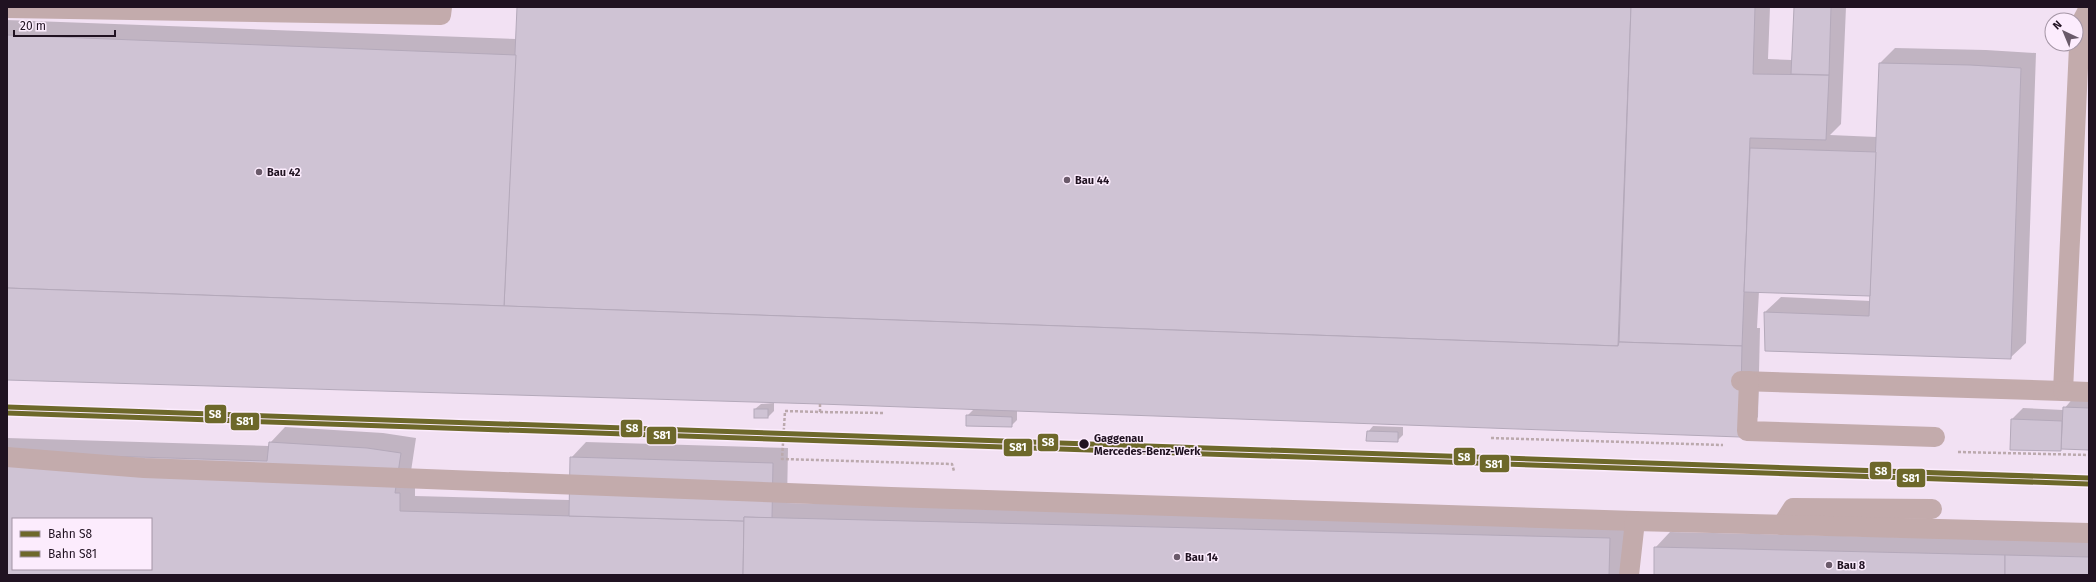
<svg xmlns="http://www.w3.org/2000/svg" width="2096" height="582" viewBox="0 0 2096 582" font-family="'Fira Sans',sans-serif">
<rect width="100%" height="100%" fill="#f2e1f3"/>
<g fill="#0003" fill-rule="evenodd">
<polygon points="518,7 1770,7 1768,59 1792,60 1795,7 1846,7 1841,124 1830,135 1877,137 1880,63 1895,48 1986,50 2036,53 2026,343 2010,358 1765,312 1781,297 1871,301 1871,295 1759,291 1757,328 1760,328 1758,417 1740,436 1017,410 1017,420 1011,426 967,416 975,408 7,379 7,20 517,39"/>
<polygon points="2075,396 2089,397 2089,449 2062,448 2060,450 2012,419 2023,408 2063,410"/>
<polygon points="774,403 774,411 768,417 755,409 761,404"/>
<polygon points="1373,426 1403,427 1403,435 1397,441 1368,432"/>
<path d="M285,427L383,433L416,438L410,478H415V496L570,500L571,458L586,442L788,448L787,503L1625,523L1624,575H7V438L269,446L270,443ZM13,519H151V569H13Z"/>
<polygon points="1670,532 2021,540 2089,539 2089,575 1655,575 1655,548"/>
</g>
<g fill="#cfc3d4" stroke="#b4a9ba" fill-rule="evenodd">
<polygon points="517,7 1631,7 1618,346 504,306"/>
<polygon points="1631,7 1755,7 1753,74 1829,75 1826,140 1750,138 1742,346 1619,342"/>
<polygon points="1794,7 1831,7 1829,75 1791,74"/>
<polygon points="7,35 516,55 504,306 7,288"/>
<polygon points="1879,63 1970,65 2021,68 2011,359 1765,351 1764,312 1869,316"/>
<polygon points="1750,148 1876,152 1870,296 1744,292"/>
<polygon points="7,288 1618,346 1619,342 1742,346 1740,437 820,404 7,380"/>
<polygon points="2063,407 2089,408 2089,450 2061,449"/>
<rect x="754" y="409" width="14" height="9"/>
<polygon points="966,415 1012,417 1012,427 966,426"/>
<polygon points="2011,419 2062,421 2061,451 2010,450"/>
<polygon points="1367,431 1398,432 1398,442 1366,441"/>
<path d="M269,442L367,448L401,453L395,493H400V511L744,521L743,575H7V453L267,461ZM13,519H151V569H13Z"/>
<polygon points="570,457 773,463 772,518 744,517 744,521 569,516"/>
<polygon points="744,517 1610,538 1609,575 743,575"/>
<polygon points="1654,547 2005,555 2005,575 1654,575"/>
<polygon points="2005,555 2089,557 2089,575 2005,575"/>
</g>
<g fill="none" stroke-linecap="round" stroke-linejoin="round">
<g stroke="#bba9ad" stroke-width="2.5" stroke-dasharray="3 2" stroke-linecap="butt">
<polyline points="820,404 820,412 785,411 782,459 952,464 954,471"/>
<polyline points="820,412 883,413"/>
<polyline points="1491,438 1723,445"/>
<polyline points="1958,452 2089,455"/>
</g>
<g stroke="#c3abac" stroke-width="20">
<polyline points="7,8 441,15 442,7"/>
<polyline points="1741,381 2063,391 2080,25 2089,8"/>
<polyline points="1749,381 1747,431 1935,437"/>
<polyline points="2063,391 2089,392"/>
<polyline points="7,457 144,468 891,497 1635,521"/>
<polyline points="1782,525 1793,508 1932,509"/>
<polyline points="1629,575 1635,521 2089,533"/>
</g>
<g stroke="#fcecfd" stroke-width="8">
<polyline id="rail-1" points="7,407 2089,478"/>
</g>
<g stroke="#fcecfd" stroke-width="8">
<polyline id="rail-2" points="7,413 2089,484"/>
</g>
<use href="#rail-1" stroke="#6d682a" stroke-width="5"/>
<use href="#rail-2" stroke="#6d682a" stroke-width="5"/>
</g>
<g fill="#6a5a6a" stroke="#fcecfd" stroke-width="1.5">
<circle cx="259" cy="172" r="4"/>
<circle cx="1067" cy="180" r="4"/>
<circle cx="1177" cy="557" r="4"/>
<circle cx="1829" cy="565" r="4"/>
</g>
<circle fill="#201221" stroke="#fcecfd" stroke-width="1.5" cx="1084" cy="444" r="5.5"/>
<g text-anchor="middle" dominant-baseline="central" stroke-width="3" stroke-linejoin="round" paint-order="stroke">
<g font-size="11" font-weight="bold" fill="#201221" stroke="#fcecfd" text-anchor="start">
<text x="267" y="172">Bau 42</text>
<text x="1075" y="180">Bau 44</text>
<text x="1185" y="557">Bau 14</text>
<text x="1837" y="565">Bau 8</text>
</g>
<g font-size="11" font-weight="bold" fill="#201221" stroke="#fcecfd" text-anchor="start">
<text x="1094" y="438">Gaggenau<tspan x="1094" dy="13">Mercedes-Benz-Werk</tspan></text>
</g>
</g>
<g stroke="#fcecfd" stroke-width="1.5">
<rect x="204" y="404" width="23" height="20" rx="4" fill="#6d682a"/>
<rect x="230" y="412" width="30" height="19" rx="4" fill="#6d682a"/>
<rect x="620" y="419" width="23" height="19" rx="4" fill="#6d682a"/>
<rect x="646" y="426" width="31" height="19" rx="4" fill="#6d682a"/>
<rect x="1037" y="433" width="22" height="19" rx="4" fill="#6d682a"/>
<rect x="1003" y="438" width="30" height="19" rx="4" fill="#6d682a"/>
<rect x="1453" y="447" width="23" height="19" rx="4" fill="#6d682a"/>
<rect x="1479" y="454" width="31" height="19" rx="4" fill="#6d682a"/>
<rect x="1869" y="461" width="23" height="19" rx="4" fill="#6d682a"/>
<rect x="1896" y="468" width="30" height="20" rx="4" fill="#6d682a"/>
</g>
<g font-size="11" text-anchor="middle" font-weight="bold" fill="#fff">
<text x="215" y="418">S8</text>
<text x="245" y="425">S81</text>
<text x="632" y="432">S8</text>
<text x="662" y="439">S81</text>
<text x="1048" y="446">S8</text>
<text x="1018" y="451">S81</text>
<text x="1464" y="461">S8</text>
<text x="1494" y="468">S81</text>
<text x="1881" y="475">S8</text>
<text x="1911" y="482">S81</text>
</g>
<rect width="2096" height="582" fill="none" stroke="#201221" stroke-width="16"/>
<rect x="12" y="518" width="140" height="52" fill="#fcecfd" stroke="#a495a5"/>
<rect x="20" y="531" width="20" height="6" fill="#6d682a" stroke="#a495a5"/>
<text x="48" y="538" font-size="12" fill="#201221">Bahn S8</text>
<rect x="20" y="551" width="20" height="6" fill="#6d682a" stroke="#a495a5"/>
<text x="48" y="558" font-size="12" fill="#201221">Bahn S81</text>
<g transform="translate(2064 32) rotate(316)"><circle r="19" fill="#fcecfd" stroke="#a495a5"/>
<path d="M0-3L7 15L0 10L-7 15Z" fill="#6a5a6a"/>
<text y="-6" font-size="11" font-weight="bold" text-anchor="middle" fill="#201221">N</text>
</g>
<path d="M14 30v6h101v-6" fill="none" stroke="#201221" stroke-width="2"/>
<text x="20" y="30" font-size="12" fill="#201221" stroke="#fcecfd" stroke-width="3" paint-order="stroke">20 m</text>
</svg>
